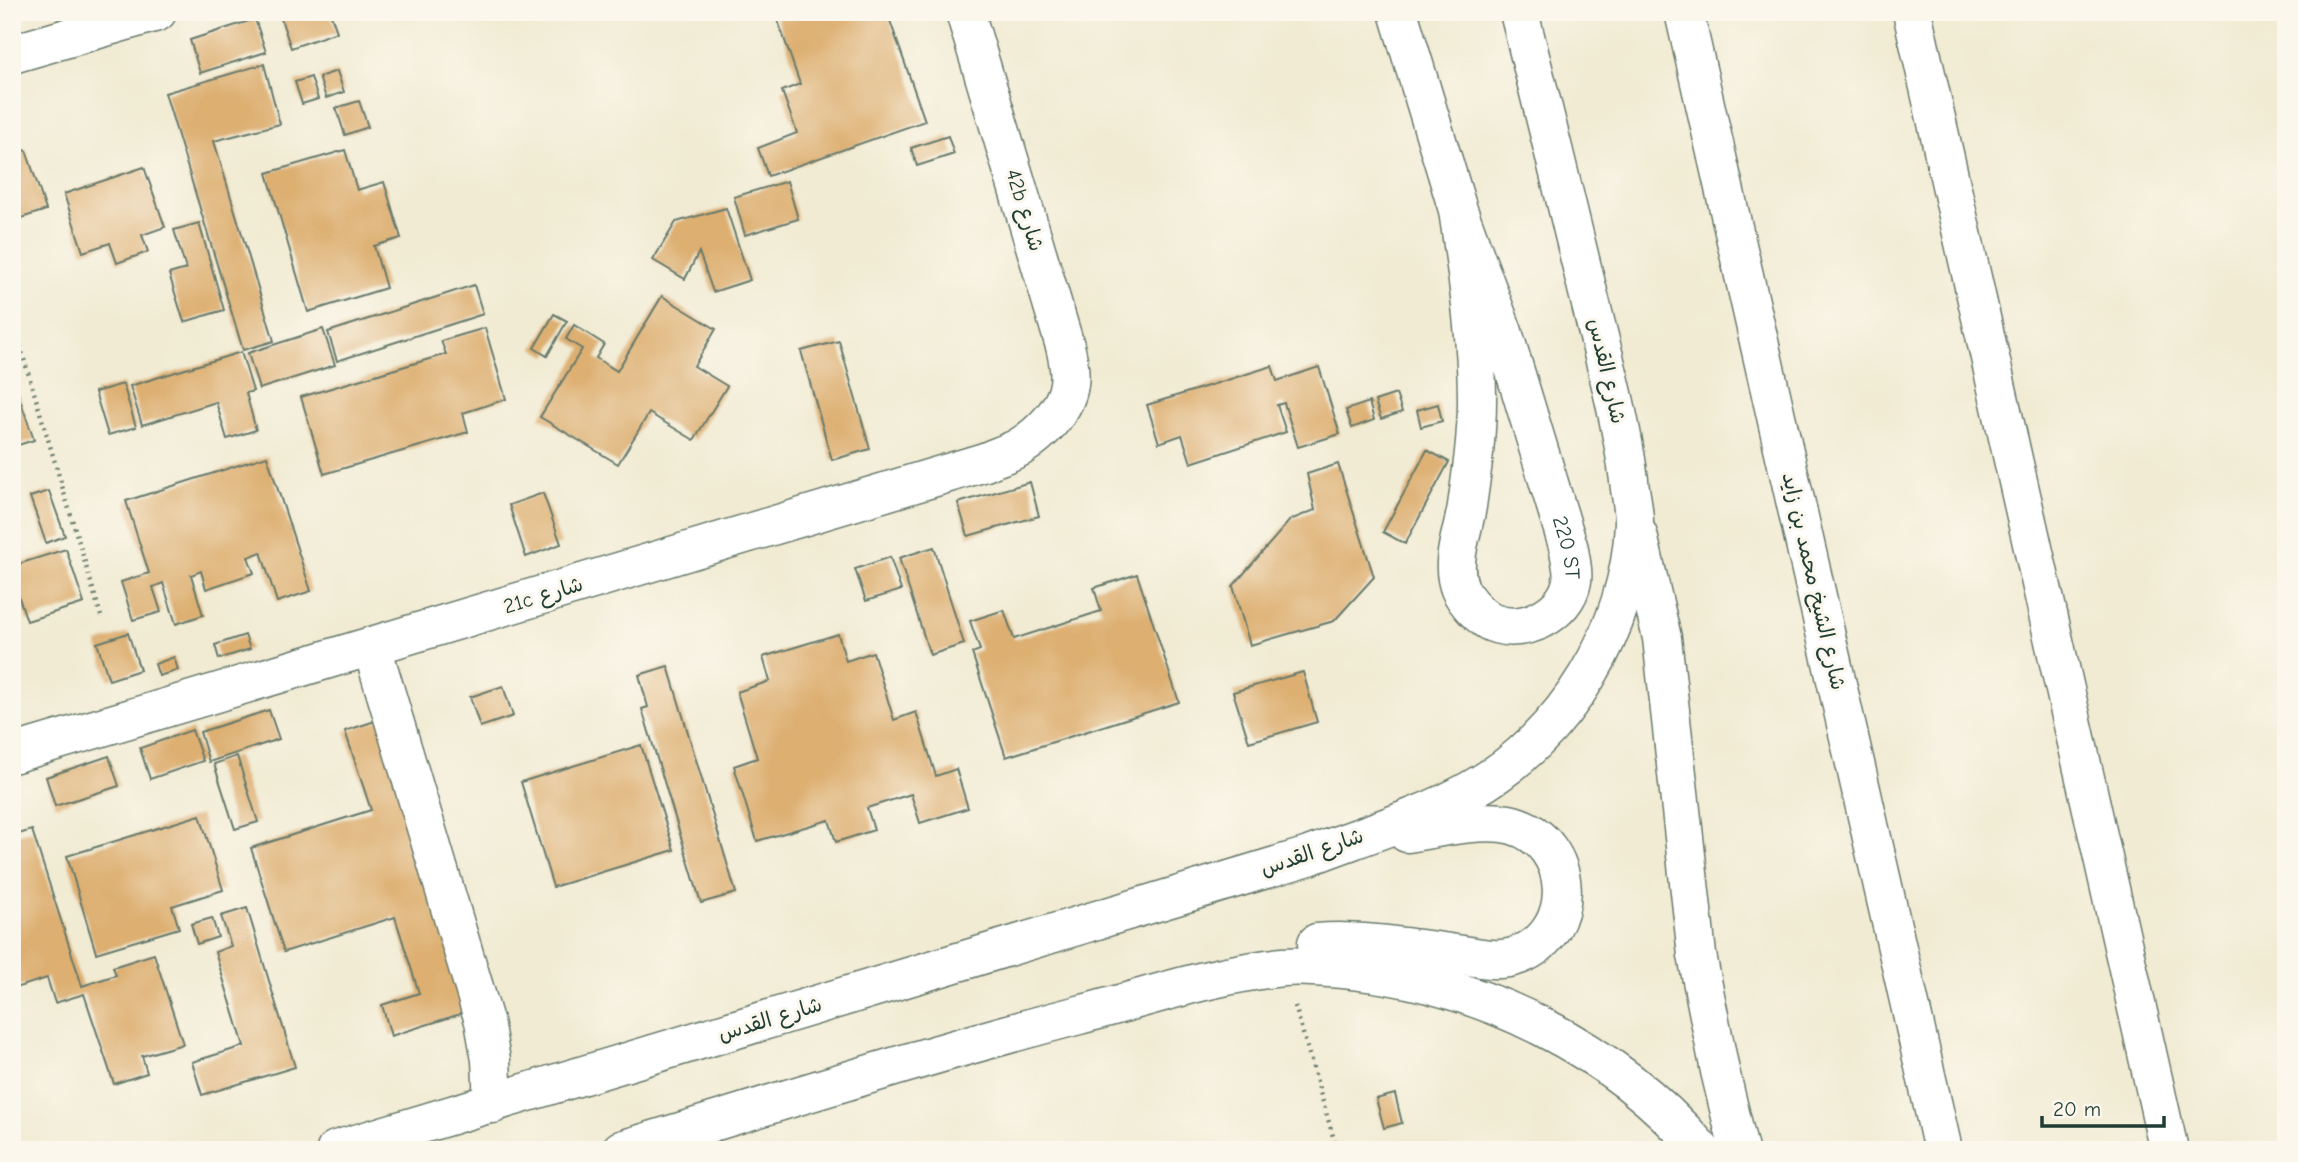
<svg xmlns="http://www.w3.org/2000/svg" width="2298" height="1162" viewBox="0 0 2298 1162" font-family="'Comic Neue','Playpen Sans Arabic',sans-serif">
<rect width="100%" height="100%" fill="#fbf7ec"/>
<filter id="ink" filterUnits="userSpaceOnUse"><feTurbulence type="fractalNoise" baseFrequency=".0143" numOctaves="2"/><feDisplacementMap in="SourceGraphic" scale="14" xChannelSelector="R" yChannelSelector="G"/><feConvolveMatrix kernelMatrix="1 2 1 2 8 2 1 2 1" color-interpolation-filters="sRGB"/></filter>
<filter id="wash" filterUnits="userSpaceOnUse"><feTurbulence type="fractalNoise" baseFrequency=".00686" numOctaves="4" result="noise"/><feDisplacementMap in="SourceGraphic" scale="28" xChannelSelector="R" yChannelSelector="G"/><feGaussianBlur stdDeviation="1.57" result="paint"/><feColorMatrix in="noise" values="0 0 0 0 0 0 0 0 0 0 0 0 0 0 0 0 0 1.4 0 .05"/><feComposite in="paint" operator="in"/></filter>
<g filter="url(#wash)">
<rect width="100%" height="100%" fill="#f1ebd3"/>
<g id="blocks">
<g fill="#ddaf71">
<polygon points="63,12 104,12 66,24"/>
<polygon points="290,12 330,12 337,32 291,48 280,16"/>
<polygon points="775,12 887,12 925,121 768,176 758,148 797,133 782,91 800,84"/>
<polygon points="255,19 266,52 200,73 190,40"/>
<polygon points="264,64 280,124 214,141 274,341 243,350 165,93"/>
<polygon points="337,71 344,92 326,98 319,77"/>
<polygon points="311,77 318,99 302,104 295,82"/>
<polygon points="359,101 368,127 345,135 336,108"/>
<polygon points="948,136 954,154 917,166 911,148"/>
<polygon points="26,150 46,210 12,221 12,154"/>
<polygon points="345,150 357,190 384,182 401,238 374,246 386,288 308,312 267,173"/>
<polygon points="144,167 165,227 142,235 148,252 117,263 110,243 83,252 64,194"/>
<polygon points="787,181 798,219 745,235 734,197"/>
<polygon points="726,208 750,280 713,292 699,252 685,279 653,260 676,222"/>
<polygon points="199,223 224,310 184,322 169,274 186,269 174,230"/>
<polygon points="474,285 483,314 337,361 328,332"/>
<polygon points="662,296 716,329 694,366 727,386 694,440 649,413 618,464 540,417 582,349 566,339 574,325 604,344 596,358 617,371"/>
<polygon points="554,314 567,321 547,356 534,348"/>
<polygon points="485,328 506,399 463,413 468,432 324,474 301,397 446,354 441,341"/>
<polygon points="323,329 335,365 259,389 248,353"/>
<polygon points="839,341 870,449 832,460 801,351"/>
<polygon points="241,352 253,391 246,393 256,430 227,439 216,402 142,425 130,386"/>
<polygon points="1272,366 1277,381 1319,367 1340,434 1298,447 1284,403 1277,405 1286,432 1191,463 1182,435 1159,443 1147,405"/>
<polygon points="12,376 34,440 12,447"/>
<polygon points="123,384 136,427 108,435 95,392"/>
<polygon points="1396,394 1402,412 1381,419 1375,401"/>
<polygon points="1369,402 1374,420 1352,428 1346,410"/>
<polygon points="1438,404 1442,421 1421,427 1417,410"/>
<polygon points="1427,450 1449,462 1405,544 1383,532"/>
<polygon points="267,456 311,591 277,602 261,552 248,557 254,573 206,589 201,571 191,575 203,615 176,624 163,583 153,587 161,612 133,620 121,582 149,573 126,501"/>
<polygon points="1338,464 1374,577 1334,621 1250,645 1233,586 1290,520 1315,510 1307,474"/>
<polygon points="1030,482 1039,516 968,536 958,503"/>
<polygon points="49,491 65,536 46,543 30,497"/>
<polygon points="543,493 561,544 526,557 509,505"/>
<polygon points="934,547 964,644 930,655 899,558"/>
<polygon points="66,549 84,603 27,621 12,577 12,566"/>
<polygon points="890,557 901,590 866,601 855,569"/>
<polygon points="1137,574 1179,702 1006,757 972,653 980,650 970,621 1004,610 1014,639 1101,611 1094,588"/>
<polygon points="128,633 140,670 109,680 97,643"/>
<polygon points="838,634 846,661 873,652 894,720 916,712 936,776 956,769 968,808 920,823 911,794 867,808 874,830 836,842 829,820 757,841 734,766 757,758 737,692 770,681 763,657"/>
<polygon points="245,635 250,649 219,659 215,645"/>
<polygon points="174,657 178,670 159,676 155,664"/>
<polygon points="668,666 736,893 701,903 642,709 648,707 639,675"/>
<polygon points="1303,672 1317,722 1249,742 1233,692"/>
<polygon points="503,686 513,716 480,727 470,697"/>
<polygon points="269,710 279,739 209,762 200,732"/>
<polygon points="381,719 473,1010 391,1036 382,1005 419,993 395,917 284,952 251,848 371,810 345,731"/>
<polygon points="192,730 203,761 150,779 140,748"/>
<polygon points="641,745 674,850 553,887 521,782"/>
<polygon points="109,756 119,786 55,806 46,777"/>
<polygon points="237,756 258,822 235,829 214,764"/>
<polygon points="200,815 223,890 172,906 179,928 96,953 67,856"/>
<polygon points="32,830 82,986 116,975 113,967 154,954 183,1044 142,1056 147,1073 114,1084 84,994 55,1003 47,978 12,989 12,883 16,882 12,870 12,836"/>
<polygon points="247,908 295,1067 202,1095 192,1062 244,1046 215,952 231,946 221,916"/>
<polygon points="212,918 218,937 197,944 191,924"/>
<polygon points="1395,1094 1402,1123 1384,1128 1376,1099"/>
</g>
</g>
</g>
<g filter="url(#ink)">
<use href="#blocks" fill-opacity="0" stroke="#687a6c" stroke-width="2"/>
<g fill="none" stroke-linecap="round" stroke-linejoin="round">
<g stroke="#687a6c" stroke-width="41">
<g id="minor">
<path id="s1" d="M1398,12L1458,210L1503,332L1569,549C1570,559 1574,572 1572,581C1566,614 1524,635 1493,623C1481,618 1466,602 1460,589C1449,562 1463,533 1467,506C1472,471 1477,436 1477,400C1477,337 1467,273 1458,210"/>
<polyline points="12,54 157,12"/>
<polyline points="372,647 484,1021 491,1060 493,1104"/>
<path d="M12,754L985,462C996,457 1009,453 1020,447C1041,434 1066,409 1069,384C1071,371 1068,359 1065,346L965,12"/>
</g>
</g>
<g stroke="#687a6c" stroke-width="41">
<g id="major">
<polyline points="1638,535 1662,638 1697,955 1720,1071 1739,1150"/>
<path d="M1317,943C1356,939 1411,948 1450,953C1473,956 1497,964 1519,955C1579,932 1575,843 1513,825C1485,817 1436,828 1407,833"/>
<path d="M336,1150L1309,856C1361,836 1423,817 1471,790C1565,738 1631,629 1634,522C1634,508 1630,493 1629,480C1622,427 1609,376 1596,325C1571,221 1545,116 1519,12"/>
<path d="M621,1150C773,1104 925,1055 1079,1015C1146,998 1213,974 1283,967C1305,965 1330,968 1352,970C1484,984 1614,1049 1701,1150"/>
</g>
</g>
<g stroke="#687a6c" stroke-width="41">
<g id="highway">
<polyline points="1684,12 1943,1150"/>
<polyline points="1912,12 2169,1150"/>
</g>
</g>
<g stroke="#687a6c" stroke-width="4.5" stroke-dasharray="2 5" stroke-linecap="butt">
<polyline points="12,319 101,616"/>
<polyline points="1295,1006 1337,1150"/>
</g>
<use href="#minor" stroke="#fff" stroke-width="38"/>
<use href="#major" stroke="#fff" stroke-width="38"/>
<use href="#highway" stroke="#fff" stroke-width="38"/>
</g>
</g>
<g text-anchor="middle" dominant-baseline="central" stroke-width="6" stroke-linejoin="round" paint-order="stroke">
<g font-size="21" fill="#1f3d34" stroke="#fbf7ec">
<text transform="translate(1025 210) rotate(73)">42b شارع</text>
<text transform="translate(1607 371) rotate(77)">شارع القدس</text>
<text stroke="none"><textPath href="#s1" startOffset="562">220 ST</textPath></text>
<text transform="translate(1814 581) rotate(77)">شارع الشيخ محمد بن زايد</text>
<text transform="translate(543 595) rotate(-17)">21c شارع</text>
<text transform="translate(1312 852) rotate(-19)">شارع القدس</text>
<text transform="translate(770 1019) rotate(-17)">شارع القدس</text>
</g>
</g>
<rect width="2298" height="1162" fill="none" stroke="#fbf7ec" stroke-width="42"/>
<path d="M2042 1116v10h122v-10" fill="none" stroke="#1f3d34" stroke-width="3.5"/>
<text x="2053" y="1116" font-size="21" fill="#1f3d34" stroke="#fbf7ec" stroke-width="5" paint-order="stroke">20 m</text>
</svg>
